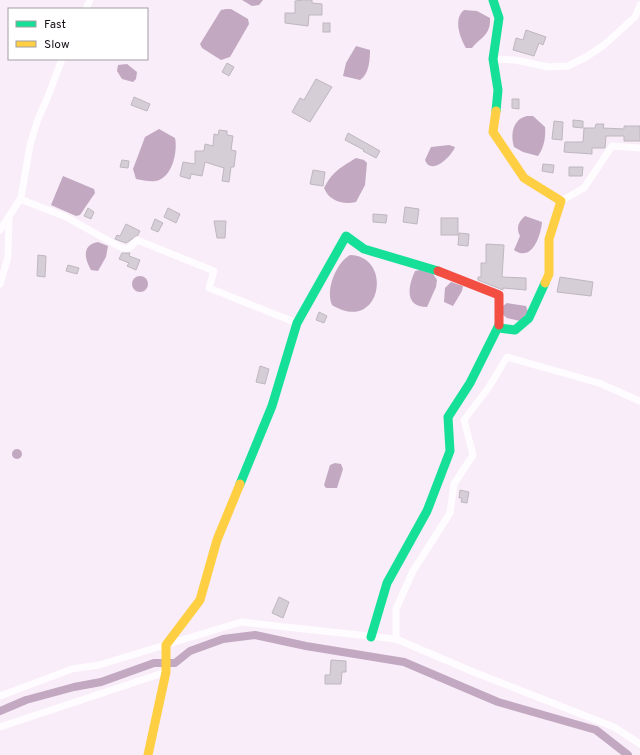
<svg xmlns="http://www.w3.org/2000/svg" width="640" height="755" viewBox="0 0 640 755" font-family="Overpass,sans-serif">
<rect width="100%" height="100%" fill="#f8edf8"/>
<g fill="#c3a8c1">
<polygon points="242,0 263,0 259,5 252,6"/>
<polygon points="226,9 231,9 248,19 249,24 230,57 221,60 202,48 200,44 221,10"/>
<path d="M464,10L477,11L490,18C491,35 481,37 472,48H466C460,38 453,19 464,10Z"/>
<path d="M356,46L370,50C370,60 369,74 360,80L343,76L346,63Z"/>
<polygon points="127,64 137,72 136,79 133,82 122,79 117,71 118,65"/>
<path d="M527,116H533L545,127C546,136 544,148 538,156L523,152L514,147C510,134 513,119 527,116Z"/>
<path d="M159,129L175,138C178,152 172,178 156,181C149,182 143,180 136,179L133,169L145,137Z"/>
<path d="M449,145L455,147C451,157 431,176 425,160L431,147Z"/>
<path d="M356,158L364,160L367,163L365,185L356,202C343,205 329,201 324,188C333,171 340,168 356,158Z"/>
<polygon points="63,176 94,189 95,193 80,215 76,216 51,205"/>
<path d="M525,216L542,222C541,235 532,263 514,250L520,236C516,228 518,222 525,216Z"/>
<path d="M98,242L108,246L106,257L98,271L91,270C84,258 82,245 98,242Z"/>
<path d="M350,255C394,256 381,335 332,305C325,290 336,263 350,255Z"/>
<path d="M420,270L433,274L437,280L436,287L427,307C404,307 408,286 415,271Z"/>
<circle cx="140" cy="284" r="8"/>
<polygon points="451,282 463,286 462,291 453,306 444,302 445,288"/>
<polygon points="507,303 526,306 528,312 520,321 507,318 502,314 503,306"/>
<circle cx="17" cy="454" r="5"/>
<polygon points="335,463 341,464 343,469 337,488 326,488 324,485 330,465"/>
</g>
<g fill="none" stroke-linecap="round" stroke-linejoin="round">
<polyline stroke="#c3a8c1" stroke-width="8" points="0,711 26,700 74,687 101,682 154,663 175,663 190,651 223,639 255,635 306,646 404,662 498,702 596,730 628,755"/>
</g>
<g fill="#d6ced6" stroke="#bfb7bf">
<polygon points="303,0 312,0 312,3 322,4 322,15 309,15 308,26 285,23 285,13 295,13 295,1"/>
<rect x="323" y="23" width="7" height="9"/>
<polygon points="526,30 546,37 543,45 539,43 534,56 513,50 516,38 523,40"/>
<polygon points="227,63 234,67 229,76 222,72"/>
<polygon points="316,79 332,87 310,122 292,112 300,98 304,100"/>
<polygon points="134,97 150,104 147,111 131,105"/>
<polygon points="512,99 519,99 519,109 512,108"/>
<polygon points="573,120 583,121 583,128 573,127"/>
<polygon points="554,121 563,122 562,140 552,139"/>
<polygon points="596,124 604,124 603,128 624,129 624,126 640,126 640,141 624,141 624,136 606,136 605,148 592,148 592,154 564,152 565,142 583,142 584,128 595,128"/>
<polygon points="219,130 227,131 227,135 233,136 231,150 236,151 234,167 231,167 229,182 222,181 224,168 205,162 202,176 191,174 190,179 180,176 183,162 195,164 195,151 204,151 205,144 213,146 214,134 218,135"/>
<polygon points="348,133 380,151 376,158 363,151 364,150 345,140"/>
<polygon points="122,160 129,161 128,168 120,167"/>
<polygon points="543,164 554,165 553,173 542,171"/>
<polygon points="569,167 583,167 582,176 569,176"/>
<polygon points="313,170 325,172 323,186 310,184"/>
<polygon points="405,207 419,209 417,224 403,222"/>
<polygon points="88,208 94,212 91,219 84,216"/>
<polygon points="168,208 180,214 176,223 164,217"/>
<polygon points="373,214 387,215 386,223 373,222"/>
<rect x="441" y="218" width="17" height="17"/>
<polygon points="155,219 163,223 158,232 151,229"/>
<polygon points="214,221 226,221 225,238 217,238"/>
<polygon points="126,224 140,231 138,235 126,243 115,239 117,235 120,236"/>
<polygon points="459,233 469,234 468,246 458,245"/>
<polygon points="486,244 504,245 502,277 526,278 526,290 503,288 503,290 478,280 478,277 481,277 481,263 486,263"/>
<polygon points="122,253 130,253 129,256 140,260 136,270 127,266 129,263 119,259"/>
<polygon points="38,255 46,256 45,277 37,276"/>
<polygon points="68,265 79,268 77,274 66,271"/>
<polygon points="560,277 593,282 591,296 557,292"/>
<polygon points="319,312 327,316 324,323 316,320"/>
<polygon points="260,366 269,369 265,384 256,382"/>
<polygon points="460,490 469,492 467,503 461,502 462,498 459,498"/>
<polygon points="279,597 289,602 283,618 272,613"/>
<polygon points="331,660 346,661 346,672 342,672 341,684 325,684 325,675 330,675"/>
</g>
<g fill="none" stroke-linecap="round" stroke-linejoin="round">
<g stroke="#fefcfe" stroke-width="7">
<polyline points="86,9 90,0"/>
<polyline points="493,59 515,60 548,67 568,66 586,57 604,45 635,17 640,5"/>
<path d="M20,199L66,217L120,247C130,251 131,246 137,240L214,271L209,288L297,323"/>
<polyline points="561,201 584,188 612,146 640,148"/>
<polyline points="0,230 21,198 30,145 38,119 47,99 62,59"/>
<polyline points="0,284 8,257 9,217"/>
<polyline points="396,639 396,609 413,571 450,513 454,484 473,455 464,420 489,387 507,357 599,383 640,401"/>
<polyline points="0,696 72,669 99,665 241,622 396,639 476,673 614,727 640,744"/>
<polyline points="0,727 166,672"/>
</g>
<g stroke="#16e098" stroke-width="9">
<polyline points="493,0 499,18 493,59 498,90 496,111"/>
<polyline points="240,484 272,406 297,323 346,236 364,249 438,271"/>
<polyline points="371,637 387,583 427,511 450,451 448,417 470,383 499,325 499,328 515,330 529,318 545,283"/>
</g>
<g stroke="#ffcf43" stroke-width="9">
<polyline points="496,111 493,132 524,178 561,201 549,239 549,274 545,283"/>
<polyline points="148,755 166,672 166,645 200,600 217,540 240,484"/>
</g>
<polyline stroke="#f24e42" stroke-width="9" points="438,271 499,295 499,325"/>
</g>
<rect x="8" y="8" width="140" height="52" fill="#ffffff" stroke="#a29fa2"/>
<rect x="16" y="21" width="20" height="6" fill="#16e098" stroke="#a29fa2"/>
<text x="44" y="28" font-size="12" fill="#171017">Fast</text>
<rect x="16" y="41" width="20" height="6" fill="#ffcf43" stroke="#a29fa2"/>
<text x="44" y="48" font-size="12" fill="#171017">Slow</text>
</svg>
